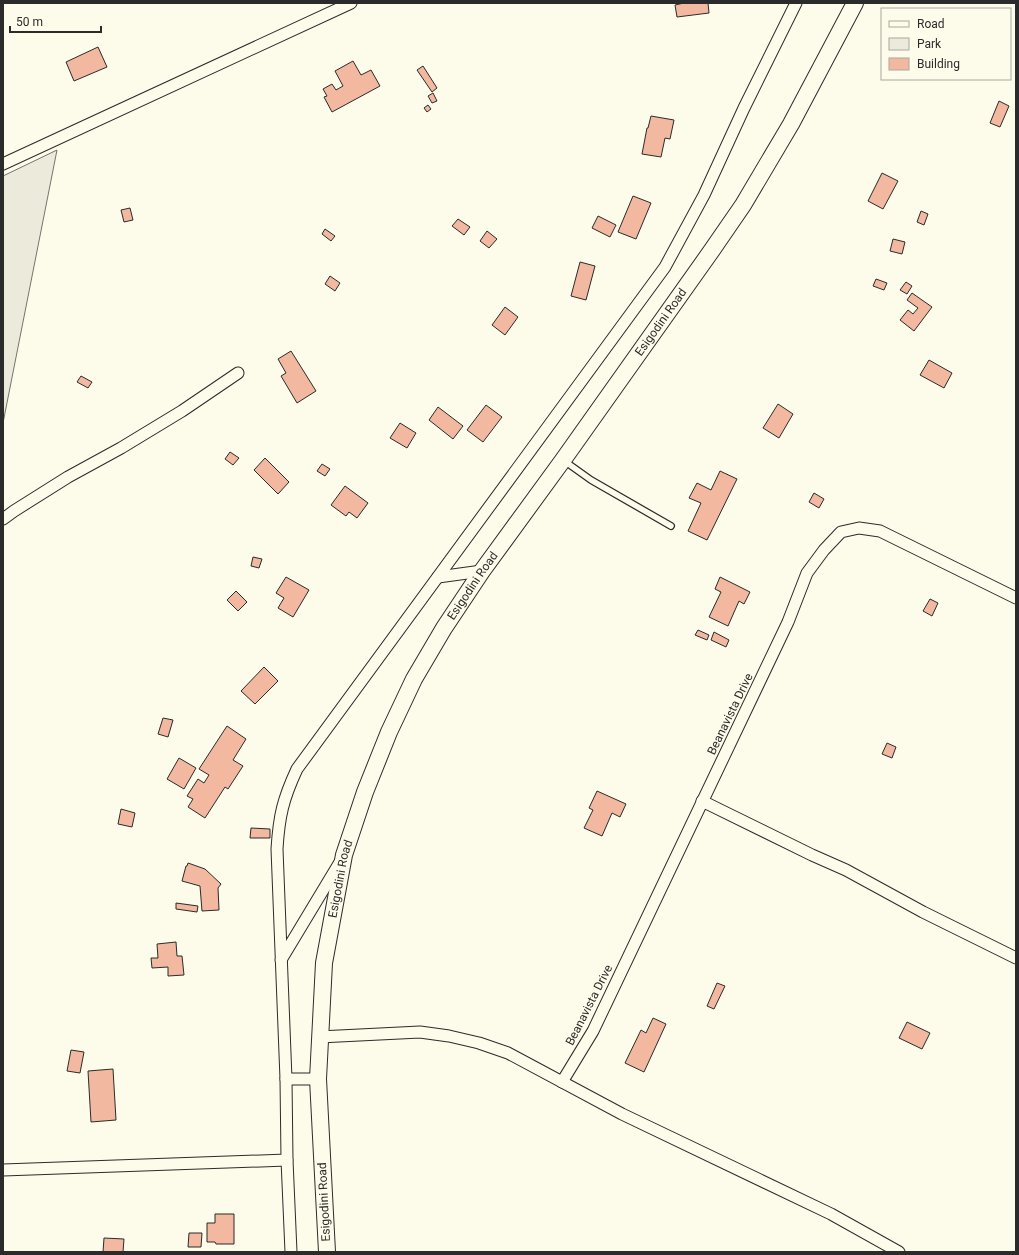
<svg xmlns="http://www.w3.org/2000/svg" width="1019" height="1255" viewBox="0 0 1019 1255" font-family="Roboto,sans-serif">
<rect width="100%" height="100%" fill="#fdfbea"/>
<polygon fill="#ecebdb" stroke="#74746e" points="57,150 3,423 3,176"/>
<g fill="#f2b8a0" stroke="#2b2b2b">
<polygon points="684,3 708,3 709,13 677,17 675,5"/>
<polygon points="98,47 107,67 74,81 66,62"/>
<polygon points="353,61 361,75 371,70 380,86 332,112 324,97 327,96 323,89 332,84 336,90 343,86 335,71"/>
<polygon points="423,66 437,88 432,92 417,70"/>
<polygon points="433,93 437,101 432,103 428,96"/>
<polygon points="999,101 1009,106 1000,127 990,123"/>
<polygon points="428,105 431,109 427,112 424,108"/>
<polygon points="651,116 674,120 670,139 665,138 661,157 642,154 647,128 648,128"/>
<polygon points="882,173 898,181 883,209 868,201"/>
<polygon points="633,196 651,203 636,239 618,232"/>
<polygon points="130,208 133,220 124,222 121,210"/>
<polygon points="921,211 928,214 924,225 917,222"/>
<polygon points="598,216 616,225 610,237 592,228"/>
<polygon points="458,219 470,227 464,235 452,226"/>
<polygon points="325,229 335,236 331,241 322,234"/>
<polygon points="487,231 497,239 489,248 480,241"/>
<polygon points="893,239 905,242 902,254 890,251"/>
<polygon points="580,262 595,266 586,300 571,296"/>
<polygon points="330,276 340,283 335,291 325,284"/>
<polygon points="876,279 887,283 884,290 873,286"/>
<polygon points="906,282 912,286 907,294 900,290"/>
<polygon points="912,293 932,307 914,331 900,320 908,310 913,314 918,308 907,300"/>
<polygon points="505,307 518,317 505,335 492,325"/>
<polygon points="291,351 316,391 297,403 281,376 286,373 278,359"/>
<polygon points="929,360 952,373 944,388 920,375"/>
<polygon points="81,376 92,382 88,388 77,382"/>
<polygon points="778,404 793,414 779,438 763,428"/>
<polygon points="486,405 502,417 483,442 467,430"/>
<polygon points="438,407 463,426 453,439 429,420"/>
<polygon points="400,423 416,433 407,448 390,438"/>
<polygon points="230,452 239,458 233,465 225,459"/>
<polygon points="265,458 289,482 278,494 254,470"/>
<polygon points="322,464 330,469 325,476 317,471"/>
<polygon points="720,471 737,479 707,540 688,531 701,503 689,498 697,483 711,490"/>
<polygon points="345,486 368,503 357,518 349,512 346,516 331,505"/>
<polygon points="814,493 824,499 819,508 809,502"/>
<polygon points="253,557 262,559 259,568 251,566"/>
<polygon points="286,577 309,590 293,617 278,608 284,598 276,593"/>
<polygon points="720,577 750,592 744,604 739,601 728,626 709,617 721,592 715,589"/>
<polygon points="236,591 247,602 238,611 227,600"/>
<polygon points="930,599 938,603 932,616 923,611"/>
<polygon points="698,630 709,635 707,640 695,635"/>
<polygon points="714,632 729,640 726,647 711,640"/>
<polygon points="264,667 278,681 255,704 241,691"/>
<polygon points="163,718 173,720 168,737 158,734"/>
<polygon points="227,726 246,739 233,760 243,766 228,789 225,787 205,818 188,807 193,799 187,796 198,779 204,783 209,775 199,769"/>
<polygon points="887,743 896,747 892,758 882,754"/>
<polygon points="179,758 196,768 184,789 167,779"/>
<polygon points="597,791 626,804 620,817 612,813 602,836 584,828 593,810 589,808"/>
<polygon points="121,809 135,813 132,827 118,824"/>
<polygon points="251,828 270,829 270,838 250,838"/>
<polygon points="188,863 205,869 221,884 218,888 219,910 202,911 200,886 182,881 186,866 187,866"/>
<polygon points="176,903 198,906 197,912 176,909"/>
<polygon points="176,942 177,956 182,956 184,975 168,976 168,967 152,968 151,958 158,958 157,944"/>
<polygon points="717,983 725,986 714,1009 707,1006"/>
<polygon points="653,1018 666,1024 644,1072 625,1063 641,1030 646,1033"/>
<polygon points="907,1022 930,1033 922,1049 899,1038"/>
<polygon points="71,1050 84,1052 80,1073 67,1071"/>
<polygon points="113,1069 116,1120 91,1122 88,1071"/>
<polygon points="215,1214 234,1214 234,1244 216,1244 215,1242 207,1242 207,1223 215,1223"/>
<polygon points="189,1233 202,1233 201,1247 188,1247"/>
<polygon points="104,1238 124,1239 123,1252 103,1252"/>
</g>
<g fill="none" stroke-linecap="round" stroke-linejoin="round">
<g stroke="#2b2b2b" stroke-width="8">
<polyline id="lane" points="563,460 591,480 671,526"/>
</g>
<g stroke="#2b2b2b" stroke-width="13">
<g id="street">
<polyline points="3,164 351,3"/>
<polyline points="3,519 14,511 68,477 121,448 182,411 238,373"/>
<polyline points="438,577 482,571"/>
<polyline points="702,801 812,855 846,870 923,912 1016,958"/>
<polyline points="281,960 340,862"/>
<polyline points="319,1037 420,1032 449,1036 479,1043 508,1053 622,1114 831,1214 899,1252"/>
<polyline points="286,1079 318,1079"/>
<polyline points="562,1082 593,1031 788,622 807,573 824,550 841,532 859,528 880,531 1016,598"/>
<polyline points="3,1170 287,1160"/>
<path d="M291,1252L287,1160L286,1079L277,849C279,816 283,799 297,769L665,267L704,195L744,108L796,3"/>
</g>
</g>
<g stroke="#2b2b2b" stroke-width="18">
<g id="secondary">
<path id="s1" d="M327,1252L318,1079L324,963L344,855L365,792L389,732L414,679L444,628L482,571L563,460L712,250L743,205L791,124L855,3"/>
</g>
</g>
<use href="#lane" stroke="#fdfbea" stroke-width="5.5"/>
<use href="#street" stroke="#fdfbea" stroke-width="11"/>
<use href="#secondary" stroke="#fdfbea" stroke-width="16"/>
</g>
<g text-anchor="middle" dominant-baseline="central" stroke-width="3" stroke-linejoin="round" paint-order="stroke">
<g font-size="12" fill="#2b2b2b" stroke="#fdfbea">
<text stroke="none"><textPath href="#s1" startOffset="1023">Esigodini Road</textPath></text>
<text stroke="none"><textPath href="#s1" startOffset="699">Esigodini Road</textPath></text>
<text transform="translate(730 714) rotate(-64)">Beanavista Drive</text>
<text stroke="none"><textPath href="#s1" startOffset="375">Esigodini Road</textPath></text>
<text transform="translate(589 1005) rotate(-63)">Beanavista Drive</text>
<text transform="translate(324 1202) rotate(-93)">Esigodini Road</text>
</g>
</g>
<rect width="1019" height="1255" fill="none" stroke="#2b2b2b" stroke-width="8"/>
<rect x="881" y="8" width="130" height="72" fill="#fdfbea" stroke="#a9a89e"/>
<rect x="889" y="21" width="20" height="6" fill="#fdfbea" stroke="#a9a89e"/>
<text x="917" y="28" font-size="12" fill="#2b2b2b">Road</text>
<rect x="889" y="38" width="20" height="12" fill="#ecebdb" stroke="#a9a89e"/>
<text x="917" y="48" font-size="12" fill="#2b2b2b">Park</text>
<rect x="889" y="58" width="20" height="12" fill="#f2b8a0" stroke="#a9a89e"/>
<text x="917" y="68" font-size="12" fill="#2b2b2b">Building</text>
<path d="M10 26v6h91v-6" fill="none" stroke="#2b2b2b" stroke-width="2"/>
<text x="16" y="26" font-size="12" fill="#2b2b2b" stroke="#fdfbea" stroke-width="3" paint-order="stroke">50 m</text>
</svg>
